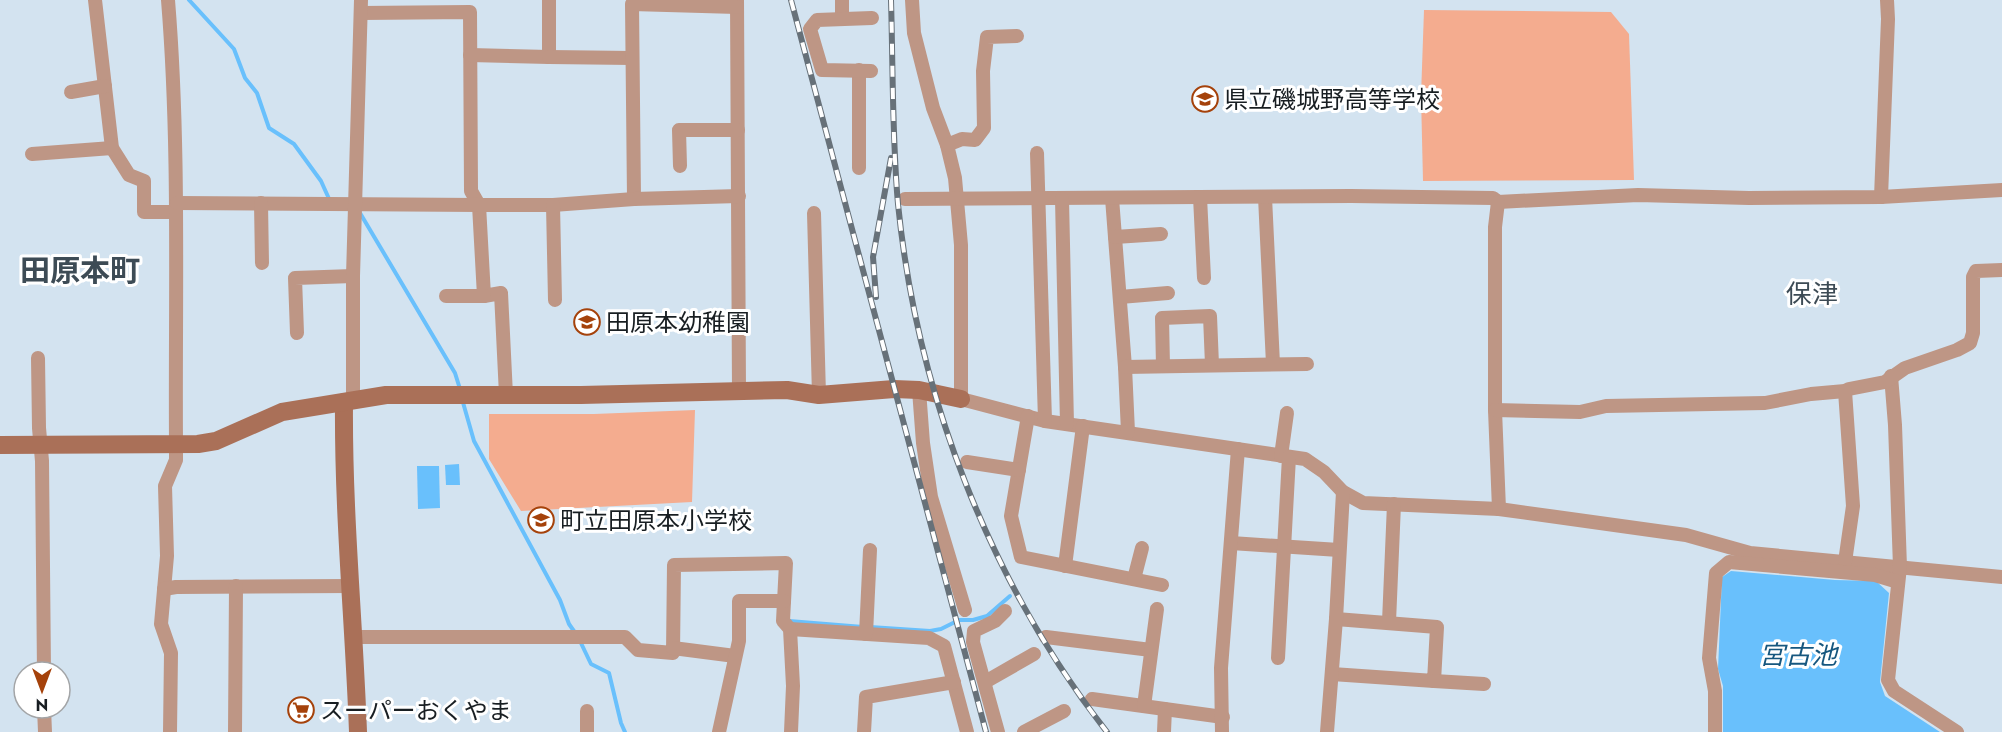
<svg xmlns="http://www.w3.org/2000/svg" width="2002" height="732" viewBox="0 0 2002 732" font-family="Jost,'Noto Sans JP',sans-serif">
<rect width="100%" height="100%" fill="#d3e3f0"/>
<g fill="#f4ac8f">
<polygon points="1424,10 1611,12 1629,34 1634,180 1423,181 1421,96"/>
<polygon points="695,410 692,502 521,511 489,459 489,414 594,414"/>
</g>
<g fill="#69c0fc">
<polygon points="459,464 460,485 446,485 445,465"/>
<polygon points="417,466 439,466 440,508 418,509"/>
<polygon points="1731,571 1835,580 1876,581 1889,593 1880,682 1885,696 1940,732 1723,732 1723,686 1718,669 1722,577"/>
</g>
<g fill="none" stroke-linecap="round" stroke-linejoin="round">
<g stroke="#69c0fc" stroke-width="4">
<polyline points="189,0 234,49 245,78 257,93 269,128 294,144 321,181 330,201"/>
<polyline points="360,213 455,373 460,389"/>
<polyline points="462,399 474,441 560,600 569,624 576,634"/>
<polyline points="789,621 863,627"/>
<polyline points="870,627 930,631 941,629 959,620 973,620 987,616 1010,596"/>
<polyline points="580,641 591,664 609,673 621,723 625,732"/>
</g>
<g stroke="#be9685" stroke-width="14">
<polyline points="95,0 112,148 129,175 144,181 144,212 176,212"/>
<path d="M168,0C180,148 175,297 176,445V460L165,486L167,556L161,624L171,653L170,732"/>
<polyline points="737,0 739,392"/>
<polyline points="912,0 914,33 933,108 947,145 955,178 961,245 961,399 1045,421 1305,459 1324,472 1343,492 1363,503 1499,509 1686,535 1750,553 2002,577"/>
<polyline points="361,13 470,12 471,191 479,205 484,296 501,293 506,395"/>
<polyline points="842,19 842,0"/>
<polyline points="470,55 549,57 549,0"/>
<polyline points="549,57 632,58"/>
<polyline points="859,70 859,168"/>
<polyline points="871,71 822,70 810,29 817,20 872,18"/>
<polyline points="71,92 105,86"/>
<polyline points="947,145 962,139 975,140 984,128 983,71 987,37 1017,36"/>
<polyline points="1037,153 1045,421"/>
<polyline points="32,154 112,148"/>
<polyline points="680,166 679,130 738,130"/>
<polyline points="1200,197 1204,278"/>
<polyline points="1265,197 1273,364"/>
<polyline points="1881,197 1888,19 1887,0"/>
<polyline points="1112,198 1125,367 1128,432"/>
<polyline points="634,199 632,4 737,7"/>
<polyline points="905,199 1351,196 1493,198 1498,202 1638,195 1749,198 1881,197 2002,190"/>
<polyline points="1062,199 1067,424"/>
<polyline points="1498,202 1495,227 1495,410 1499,509"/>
<polyline points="177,203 479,205 553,205 634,199 739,196"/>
<polyline points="261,203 262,263"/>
<polyline points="553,205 555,300"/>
<polyline points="814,213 819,395"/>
<polyline points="1115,237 1161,234"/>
<polyline points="446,296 484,296"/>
<polyline points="1120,297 1168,293"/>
<polyline points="297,333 295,278 353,276"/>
<polyline points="38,358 39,428 42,461 44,672"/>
<polyline points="1163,366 1162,318 1210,316 1212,365"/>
<polyline points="1125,367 1307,364"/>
<polyline points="1891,376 1895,425 1900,567 1888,680 1894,691 1957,732"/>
<polyline points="919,390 923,443 931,497 965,610"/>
<polyline points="353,401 353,276 361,0"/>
<polyline points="1495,410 1580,412 1606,406 1765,403 1811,394 1845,391 1849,389 1885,382 1905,368 1957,350 1970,343 1973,333 1973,277 1976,271 2002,270"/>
<polyline points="1028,416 1011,516 1021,557 1162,585"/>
<polyline points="1281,456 1287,413"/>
<polyline points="967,462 1019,470"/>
<polyline points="1231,543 1339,550"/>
<polyline points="1845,562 1853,506 1845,391"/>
<polyline points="1065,566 1083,426"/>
<polyline points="1134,579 1142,548"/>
<polyline points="164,589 176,587 351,586"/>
<polyline points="1389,622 1394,504"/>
<polyline points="790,629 929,638 944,646 967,732"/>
<polyline points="866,634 870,550"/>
<polyline points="355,637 625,637 638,650 673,653 674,565 786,563 783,621 790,629 793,686 791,732"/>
<polyline points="1046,637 1151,650"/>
<polyline points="673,648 735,656"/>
<polyline points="1278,658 1289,457"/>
<polyline points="1332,674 1434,681 1437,627 1336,619"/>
<polyline points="1434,681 1484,684"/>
<polyline points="985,682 1034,654"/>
<polyline points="1092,699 1223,717"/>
<polyline points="1144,706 1157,609"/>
<polyline points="44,708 45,732"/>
<polyline points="587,711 587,732"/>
<polyline points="235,732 236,586"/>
<polyline points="719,732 739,641 739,601 784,601"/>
<polyline points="864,732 866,697 954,682"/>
<polyline points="998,732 973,642 974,631 995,621 1005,611"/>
<polyline points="1024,732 1064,711"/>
<polyline points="1164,732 1165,709"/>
<polyline points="1222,732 1221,668 1238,449"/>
<polyline points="1327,732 1336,619 1343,492"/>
<polyline points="1715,732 1715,691 1709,658 1716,573 1729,562 1875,575 1898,582"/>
</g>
<g stroke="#aa7058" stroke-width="18">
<path d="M344,402C343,513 354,622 358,732"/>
<polyline points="0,445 198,444 216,441 282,412 386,395 581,395 787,390 819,395 894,389 919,390 961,399"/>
</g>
<g stroke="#677179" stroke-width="6">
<g id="rail">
<polyline points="791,0 986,732"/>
<path d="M891,0C893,67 892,137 898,204C917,394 989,581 1107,732"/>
<polyline points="876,297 873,257 891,158"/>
</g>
</g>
<use href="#rail" stroke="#fff" stroke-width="4" stroke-dasharray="11" stroke-linecap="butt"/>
</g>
<defs>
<g id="school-ring" transform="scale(1.35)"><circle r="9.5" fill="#fff" stroke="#a5420b" stroke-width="1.5"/><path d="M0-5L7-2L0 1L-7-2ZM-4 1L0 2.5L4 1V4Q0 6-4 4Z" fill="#a5420b"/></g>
<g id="supermarket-ring" transform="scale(1.35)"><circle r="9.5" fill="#fff" stroke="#a5420b" stroke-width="1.5"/><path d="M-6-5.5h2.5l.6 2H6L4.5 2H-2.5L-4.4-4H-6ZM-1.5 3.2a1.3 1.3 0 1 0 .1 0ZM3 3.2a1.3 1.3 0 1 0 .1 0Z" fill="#a5420b"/></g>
</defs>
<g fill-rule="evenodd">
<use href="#school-ring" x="1205" y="99"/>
<use href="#school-ring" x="587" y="322"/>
<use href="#school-ring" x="541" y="520"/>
<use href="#supermarket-ring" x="301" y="710"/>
</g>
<g text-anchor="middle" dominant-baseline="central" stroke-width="6" stroke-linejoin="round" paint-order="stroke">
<g font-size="24" fill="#181e22" stroke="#fff" text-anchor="start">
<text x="1224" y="99">県立磯城野高等学校</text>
<text x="606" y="322">田原本幼稚園</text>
<text x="560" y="520">町立田原本小学校</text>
<text x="320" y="710">スーパーおくやま</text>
</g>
<g font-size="26" fill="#3d4b55" stroke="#fff">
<text x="1812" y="294">保津</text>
</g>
<g font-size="26" font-style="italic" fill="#16577f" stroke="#fff">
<text x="1798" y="655">宮古池</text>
</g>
<g font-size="30" font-weight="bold" fill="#3d4b55" stroke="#fff">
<text x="80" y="270">田原本町</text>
</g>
</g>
<g transform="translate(42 690) rotate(180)"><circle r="28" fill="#ffffff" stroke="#a3a5a7" stroke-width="1.5"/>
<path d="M0-4.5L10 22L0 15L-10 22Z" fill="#a5420b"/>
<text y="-9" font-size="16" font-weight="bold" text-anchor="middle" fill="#181e22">N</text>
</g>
</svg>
